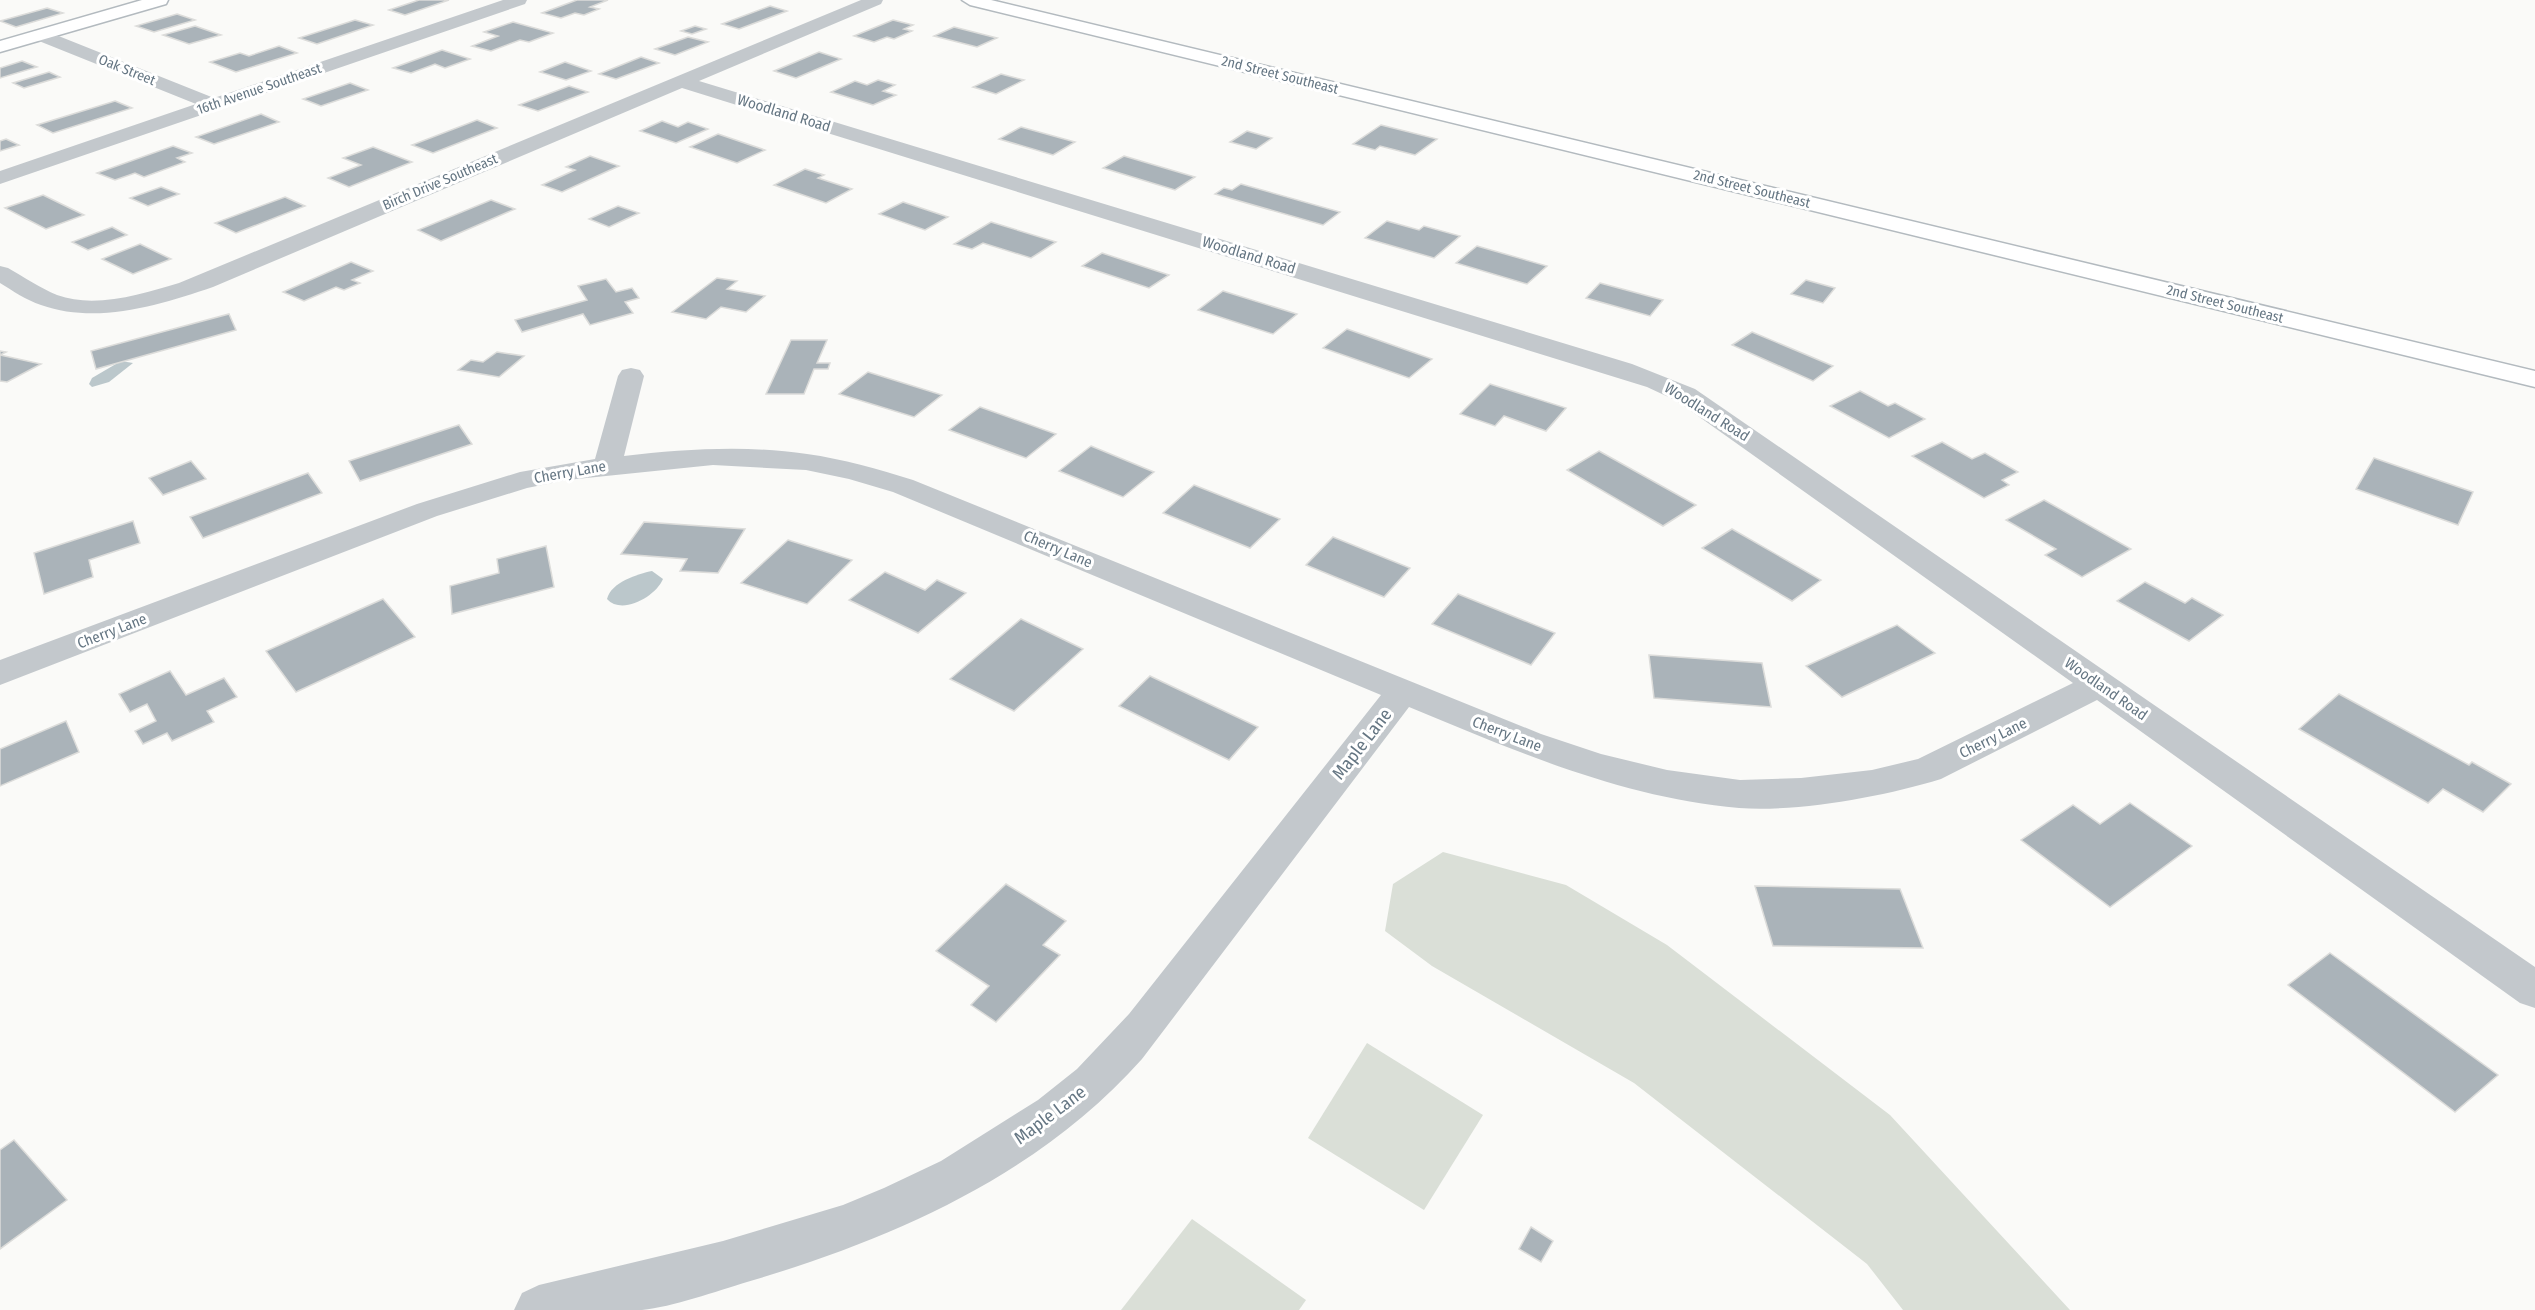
<svg xmlns="http://www.w3.org/2000/svg" width="2535" height="1310" viewBox="0 0 2535 1310" font-family="'Fira Sans Condensed',sans-serif">
<rect width="100%" height="100%" fill="#fafaf8"/>
<g fill="#dadfd7">
<polygon points="1443,852 1566,885 1667,945 1890,1115 2070,1310 1903,1310 1867,1264 1634,1083 1432,966 1385,931 1393,884"/>
<polygon points="1367,1043 1483,1115 1424,1210 1308,1138"/>
<polygon points="1192,1219 1306,1300 1299,1310 1121,1310"/>
</g>
<g fill="#bbc7cb">
<polygon points="121,361 133,363 109,382 92,387 89,384 92,378"/>
<path d="M652,571L663,579C656,596 622,616 607,599C611,582 638,574 652,571Z"/>
</g>
<g fill="#aab3b9" stroke="#dcdcda" stroke-width="1.5">
<polygon points="419,0 449,0 405,15 389,10"/>
<polygon points="577,0 608,0 590,7 599,9 584,15 575,13 561,18 542,13"/>
<polygon points="770,6 787,11 739,29 722,24"/>
<polygon points="47,8 63,13 16,27 0,21"/>
<polygon points="177,14 195,20 154,32 136,26"/>
<polygon points="355,20 373,25 317,44 299,38"/>
<polygon points="893,20 913,25 904,29 912,31 894,39 887,37 874,42 854,36"/>
<polygon points="513,22 553,33 529,42 520,40 491,51 472,46 498,36 484,32"/>
<polygon points="195,26 221,35 189,44 163,35"/>
<polygon points="695,26 706,29 692,34 681,31"/>
<polygon points="954,27 997,38 977,47 934,36"/>
<polygon points="688,37 708,42 675,55 655,49"/>
<polygon points="279,46 297,53 236,72 210,62 240,53 249,56"/>
<polygon points="442,50 470,59 445,68 435,64 411,73 393,68"/>
<polygon points="819,52 841,59 796,78 774,71"/>
<polygon points="641,57 659,63 616,79 599,74"/>
<polygon points="22,61 37,67 0,78 0,68"/>
<polygon points="565,62 591,71 566,80 540,72"/>
<polygon points="49,72 60,77 24,88 13,83"/>
<polygon points="1001,74 1024,80 996,94 973,87"/>
<polygon points="878,80 895,85 883,91 896,95 873,105 831,92 855,81 867,85"/>
<polygon points="350,83 368,90 321,106 303,99"/>
<polygon points="569,86 588,92 538,111 519,105"/>
<polygon points="115,101 132,108 53,133 37,125"/>
<polygon points="261,114 279,122 214,144 196,137"/>
<polygon points="477,120 497,128 433,153 412,145"/>
<polygon points="662,121 678,127 688,122 708,129 676,143 640,131"/>
<polygon points="1381,125 1437,139 1415,155 1380,146 1375,150 1353,144"/>
<polygon points="1021,127 1075,142 1053,155 999,139"/>
<polygon points="1247,131 1272,138 1256,149 1230,142"/>
<polygon points="718,134 765,150 737,163 690,147"/>
<polygon points="6,139 19,145 0,151 0,141"/>
<polygon points="173,146 192,153 177,158 185,162 144,177 135,173 115,180 97,173"/>
<polygon points="373,147 412,162 349,187 328,178 361,165 343,158"/>
<polygon points="590,156 619,166 562,192 542,185 575,170 566,167"/>
<polygon points="1124,156 1195,177 1175,190 1103,168"/>
<polygon points="805,169 824,175 818,178 852,189 826,203 774,185"/>
<polygon points="1241,184 1340,212 1323,225 1215,194 1224,188 1232,190"/>
<polygon points="161,187 179,194 148,206 130,198"/>
<polygon points="43,195 84,215 46,229 5,208"/>
<polygon points="285,197 305,206 236,233 215,223"/>
<polygon points="491,200 515,209 441,241 418,230"/>
<polygon points="903,202 948,217 925,230 879,214"/>
<polygon points="618,206 639,213 609,227 589,219"/>
<polygon points="1387,221 1419,230 1424,226 1460,236 1434,258 1365,238"/>
<polygon points="991,222 1056,242 1031,258 983,243 972,249 954,244"/>
<polygon points="112,227 127,235 88,250 72,242"/>
<polygon points="140,244 171,259 133,274 102,259"/>
<polygon points="1477,246 1547,266 1527,284 1456,263"/>
<polygon points="1102,253 1169,275 1149,288 1082,266"/>
<polygon points="351,262 373,271 352,280 360,283 344,290 336,287 304,301 283,292"/>
<polygon points="717,278 737,281 727,289 765,296 746,312 721,307 706,319 672,312"/>
<polygon points="606,279 616,292 632,288 639,298 625,302 633,313 590,325 583,314 522,332 515,320 587,300 578,286"/>
<polygon points="1806,280 1835,288 1823,303 1791,294"/>
<polygon points="1600,283 1663,300 1650,316 1586,298"/>
<polygon points="1223,291 1297,314 1273,334 1198,310"/>
<polygon points="229,314 236,330 96,369 91,351"/>
<polygon points="1347,329 1432,359 1409,378 1323,348"/>
<polygon points="1752,332 1833,366 1813,381 1732,345"/>
<polygon points="791,340 827,340 817,363 830,363 828,369 814,369 804,394 766,394"/>
<polygon points="0,351 6,352 0,355 41,364 7,382 0,381"/>
<polygon points="497,352 524,356 499,377 458,370 471,360 483,362"/>
<polygon points="868,372 942,395 914,417 839,394"/>
<polygon points="1490,384 1566,408 1546,431 1504,416 1495,426 1460,414"/>
<polygon points="1860,391 1888,406 1895,403 1925,419 1889,438 1830,406"/>
<polygon points="980,407 1056,434 1026,458 949,430"/>
<polygon points="459,425 472,444 360,481 349,461"/>
<polygon points="1942,442 1972,459 1985,453 2018,472 2002,480 2009,485 1984,498 1912,456"/>
<polygon points="1091,446 1154,472 1123,497 1059,471"/>
<polygon points="1599,451 1696,505 1663,526 1567,470"/>
<polygon points="2374,458 2473,492 2458,525 2356,489"/>
<polygon points="191,461 206,479 163,495 149,478"/>
<polygon points="308,473 322,493 203,538 190,517"/>
<polygon points="1194,485 1280,519 1250,548 1163,513"/>
<polygon points="2044,500 2131,549 2082,577 2045,555 2056,549 2006,520"/>
<polygon points="133,521 140,543 89,560 93,577 44,594 34,553"/>
<polygon points="644,522 745,529 718,573 680,571 687,559 621,554"/>
<polygon points="1732,529 1821,580 1792,601 1702,548"/>
<polygon points="1333,537 1410,568 1384,597 1306,565"/>
<polygon points="788,540 852,560 807,604 741,583"/>
<polygon points="546,546 554,587 452,614 450,586 499,573 497,559"/>
<polygon points="885,572 925,590 937,580 966,593 918,633 849,600"/>
<polygon points="2145,582 2185,603 2192,598 2223,615 2189,641 2117,601"/>
<polygon points="1458,594 1555,633 1531,665 1432,624"/>
<polygon points="383,599 415,637 296,692 266,651"/>
<polygon points="1021,619 1083,649 1014,711 950,679"/>
<polygon points="1897,625 1935,653 1842,697 1806,666"/>
<polygon points="1649,655 1762,663 1771,707 1654,698"/>
<polygon points="170,671 186,695 224,678 237,697 207,711 214,722 172,741 167,733 143,744 135,731 156,721 147,704 130,712 119,694"/>
<polygon points="1150,676 1258,727 1229,760 1119,706"/>
<polygon points="2339,694 2469,765 2472,762 2511,784 2483,812 2443,789 2428,803 2299,729"/>
<polygon points="66,721 79,752 0,786 0,749"/>
<polygon points="2130,803 2192,846 2110,907 2021,840 2073,805 2100,824"/>
<polygon points="1006,884 1066,921 1043,945 1060,955 996,1022 971,1005 989,986 936,951"/>
<polygon points="1755,886 1900,889 1923,948 1773,946"/>
<polygon points="2330,953 2498,1075 2455,1112 2288,985"/>
<polygon points="14,1140 67,1200 0,1249 0,1150"/>
<polygon points="1531,1227 1553,1241 1541,1262 1519,1249"/>
</g>
<g fill="none" stroke-linecap="round" stroke-linejoin="round">
<g stroke="#b3babf" stroke-width="3">
<g id="secondary">
<polygon points="142,0 168,0 166,4 0,52 0,41"/>
<polygon points="962,0 991,0 2535,371 2535,387 970,5"/>
</g>
</g>
<g fill="#c3c8cc" fill-rule="evenodd">
<polygon points="503,0 527,0 525,4 0,184 0,171 196,104 34,39 31,35 34,31 46,31 214,98"/>
<path d="M861,0H883L881,4L699,81L1632,364L1695,389L2535,967V1008L2520,1003L2097,700L1941,779C1882,797 1800,812 1739,808C1623,798 1515,751 1409,707L1142,1059C1039,1175 893,1239 747,1282C717,1291 672,1307 642,1310C600,1310 556,1310 514,1310L522,1293L539,1285L723,1241L843,1205L884,1188L941,1161L1038,1100L1077,1069L1129,1014L1381,695L893,492L849,479L806,470L713,465L567,480L527,488L437,516L0,685V660L417,504L520,472L595,459L618,376L622,370L631,368L640,370L644,376L624,456C685,449 746,445 807,454C843,459 878,469 913,480L1541,734L1601,754L1667,770L1740,780L1801,778L1872,770L1918,759L2073,683L1677,401L1647,387L682,88L213,287C159,305 98,325 41,305C26,300 13,291 0,283V266L8,268C24,277 40,288 57,295C95,309 142,294 179,283Z"/>
</g>
<use href="#secondary" fill="#fff" fill-rule="evenodd"/>
</g>
<g text-anchor="middle" dominant-baseline="central" stroke-width="6" stroke-linejoin="round" paint-order="stroke">
<g font-size="14" fill="#657683" stroke="#fff">
<text transform="translate(127 70) rotate(22)">Oak Street</text>
<text transform="translate(1280 75) rotate(14)">2nd Street Southeast</text>
<text transform="translate(259 89) rotate(-19)">16th Avenue Southeast</text>
<text transform="translate(440 182) rotate(-23)">Birch Drive Southeast</text>
<text transform="translate(1752 189) rotate(14)">2nd Street Southeast</text>
<text transform="translate(2225 304) rotate(14)">2nd Street Southeast</text>
</g>
<g font-size="15" fill="#657683" stroke="#fff">
<text transform="translate(784 113) rotate(17)">Woodland Road</text>
<text transform="translate(1249 255) rotate(17)">Woodland Road</text>
<text transform="translate(1707 412) rotate(32)">Woodland Road</text>
<text transform="translate(570 472) rotate(-10)">Cherry Lane</text>
<text transform="translate(1058 549) rotate(23)">Cherry Lane</text>
<text transform="translate(112 631) rotate(-21)">Cherry Lane</text>
<text transform="translate(2106 689) rotate(35)">Woodland Road</text>
<text transform="translate(1507 734) rotate(21)">Cherry Lane</text>
<text transform="translate(1993 738) rotate(-26)">Cherry Lane</text>
</g>
<g font-size="18" fill="#657683" stroke="#fff">
<text transform="translate(1362 744) rotate(-52)">Maple Lane</text>
<text transform="translate(1050 1115) rotate(-37)">Maple Lane</text>
</g>
</g>
</svg>
